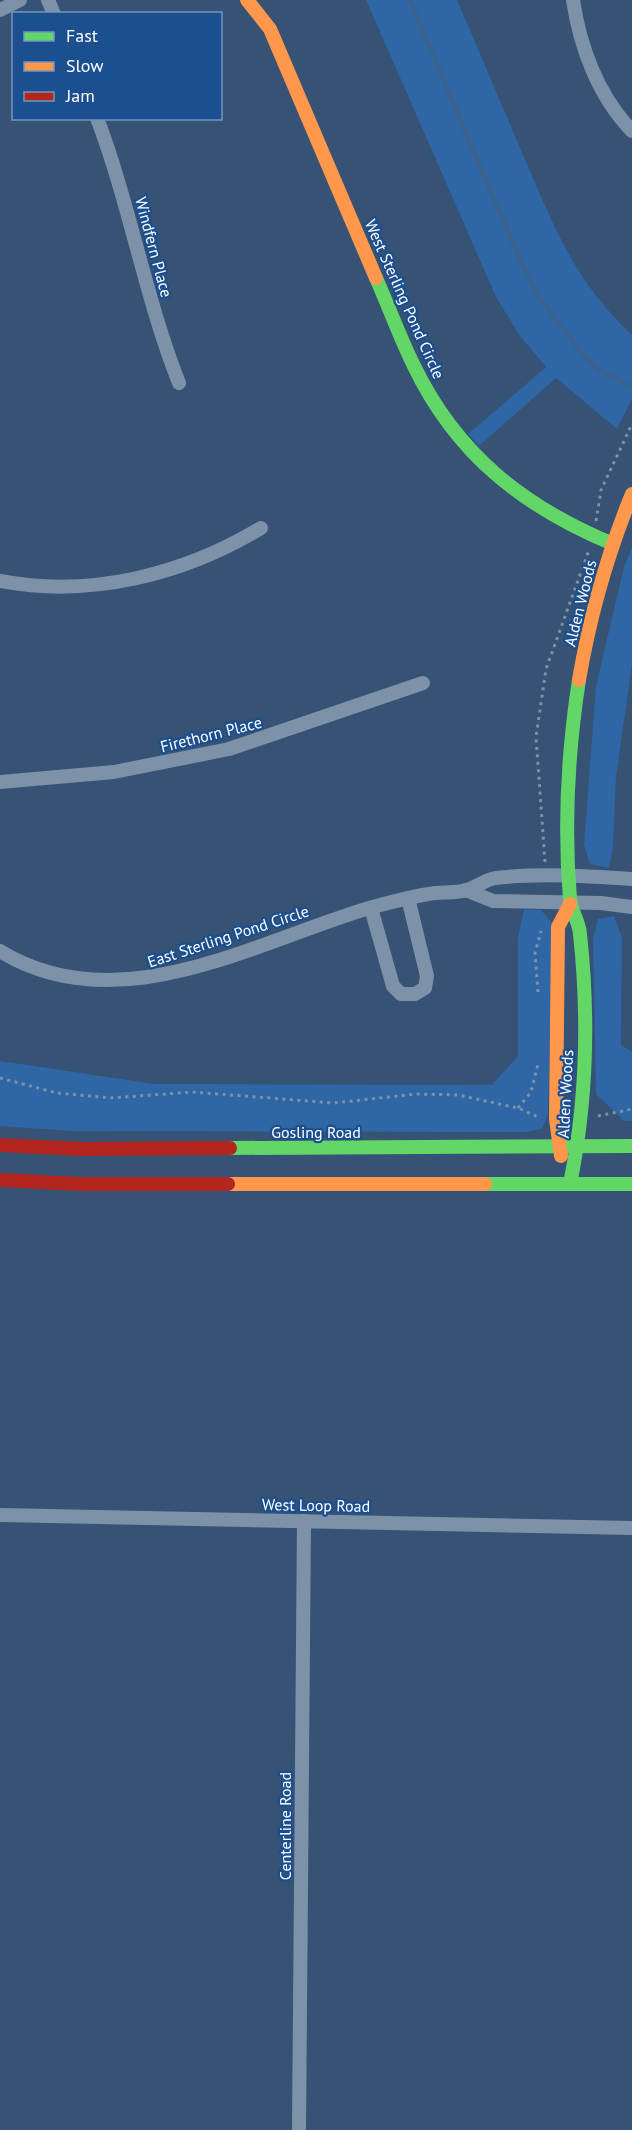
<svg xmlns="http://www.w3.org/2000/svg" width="632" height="2130" viewBox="0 0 632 2130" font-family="'PT Sans',sans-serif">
<rect width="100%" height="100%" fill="#365274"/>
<g fill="#2f66a5">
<path d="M366,0H457C478,49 499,98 520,148C552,221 572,279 632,335V399L617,429L556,378L479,446L468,434L546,367L520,336L496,297Z"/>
<polygon points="632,548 632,664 616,777 613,847 609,868 590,864 584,845 596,686 624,567"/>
<polygon points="524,909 541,910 552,923 548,1115 542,1129 525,1132 73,1131 0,1126 0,1061 155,1084 492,1085 518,1056 518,938"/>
<polygon points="614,916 622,938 621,1045 632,1052 632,1121 624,1121 596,1094 593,938 598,919"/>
</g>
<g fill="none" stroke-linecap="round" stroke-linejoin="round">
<polyline stroke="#3b618d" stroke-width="4.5" points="410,0 497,207 536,293 584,356 598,370 628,385"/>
<g stroke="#7d92a8" stroke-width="3" stroke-dasharray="3 4.5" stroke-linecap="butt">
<polyline points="596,521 601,490 632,424"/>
<polyline points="545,862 536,737 546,669 589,550"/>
<polyline points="538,992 535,953 541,931"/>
<polyline points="0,1078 57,1093 111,1098 192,1092 334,1103 416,1094 458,1095 518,1108 540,1118"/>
<polyline points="518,1108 531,1092 538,1064"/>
<polyline points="598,1116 632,1109"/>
</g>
<g stroke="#7d92a8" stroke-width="14">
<polyline points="48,0 54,14"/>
<path d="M573,0C580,47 598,96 632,131"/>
<polyline points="0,10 20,0"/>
<path d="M97,118C130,205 145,297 179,383"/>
<path d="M0,581C90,598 183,575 261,528"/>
<polyline points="0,782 114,772 229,749 423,683"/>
<polyline points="466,890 493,901 601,903 632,907"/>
<polyline points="371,908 393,986 401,994 415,994 425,988 427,976 408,898"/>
<path d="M0,951C117,1023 253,943 369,908C391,902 413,896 435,893C445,892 457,893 467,890C477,887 486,879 496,878C540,873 588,876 632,879"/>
<polyline points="0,1515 632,1528"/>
<polyline points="299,2130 304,1521"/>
</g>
<g stroke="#63d668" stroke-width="14">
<path d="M376,278C389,307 400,338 414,366C457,455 524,507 613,544"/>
<polyline points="230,1148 632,1146"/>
<polyline points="485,1184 632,1184"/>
<path d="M570,1184C587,1101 589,1018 580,934C579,921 571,911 570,899C564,827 568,751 579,680"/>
</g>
<g stroke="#ff974d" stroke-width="14">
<polyline points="247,0 270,29 376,278"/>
<path d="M579,680C590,615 607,555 632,494"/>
<polyline points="561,1156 556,1119 558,927 570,904"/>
<polyline points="228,1184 485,1184"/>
</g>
<g stroke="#b3261e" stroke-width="14">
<polyline points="0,1145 81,1149 230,1148"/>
<polyline points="0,1180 80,1184 228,1184"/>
</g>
</g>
<g text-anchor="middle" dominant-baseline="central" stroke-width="4.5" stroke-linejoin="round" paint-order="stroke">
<g font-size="16" fill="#fff" stroke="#1b4f8f">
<text transform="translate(154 247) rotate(75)">Windfern Place</text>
<text transform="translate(405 299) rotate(66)">West Sterling Pond Circle</text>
<text transform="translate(580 603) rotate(-76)">Alden Woods</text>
<text transform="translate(211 734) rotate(-14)">Firethorn Place</text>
<text transform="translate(228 936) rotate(-18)">East Sterling Pond Circle</text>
<text transform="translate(565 1094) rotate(-87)">Alden Woods</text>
<text x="316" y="1132">Gosling Road</text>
<text transform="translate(316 1505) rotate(1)">West Loop Road</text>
<text transform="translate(285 1826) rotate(-90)">Centerline Road</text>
</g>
</g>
<rect x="12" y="12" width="210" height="108" fill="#1b4f8f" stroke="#7695bc" stroke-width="1.5"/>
<rect x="24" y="32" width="30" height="9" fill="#63d668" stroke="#7695bc" stroke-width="1.5"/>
<text x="66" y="42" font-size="18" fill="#ffffff">Fast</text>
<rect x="24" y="62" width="30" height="9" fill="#ff974d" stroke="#7695bc" stroke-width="1.5"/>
<text x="66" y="72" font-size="18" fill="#ffffff">Slow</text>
<rect x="24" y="92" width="30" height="9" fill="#b3261e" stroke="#7695bc" stroke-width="1.5"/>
<text x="66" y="102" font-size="18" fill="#ffffff">Jam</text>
</svg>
